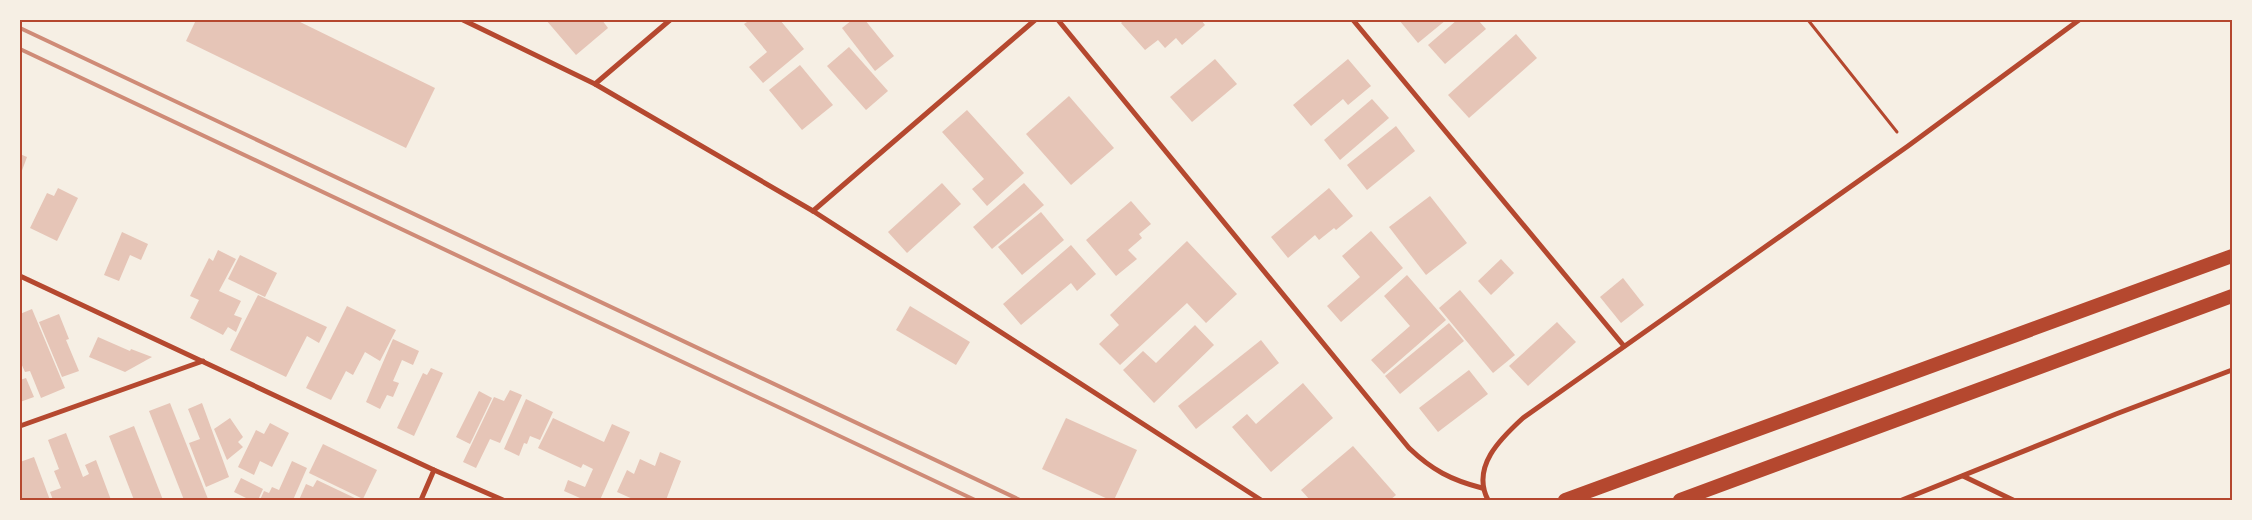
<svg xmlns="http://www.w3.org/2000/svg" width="2252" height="520" viewBox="0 0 2252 520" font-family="Roboto,sans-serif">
<rect width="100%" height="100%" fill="#f6efe4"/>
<g fill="#e6c5b7">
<polygon points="196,20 296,20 435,88 406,148 186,41"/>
<polygon points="546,20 602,20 608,28 576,55"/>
<polygon points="750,20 780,20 804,49 763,83 749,67 767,52 744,24"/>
<polygon points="852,20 865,20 894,56 875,71 842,28"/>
<polygon points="1124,20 1201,20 1205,25 1182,45 1176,38 1165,48 1158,40 1145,50 1121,23"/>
<polygon points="1399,20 1446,20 1418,43"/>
<polygon points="1457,20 1478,20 1486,29 1445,64 1428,45"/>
<polygon points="1516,34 1537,58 1469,118 1448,95"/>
<polygon points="849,47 888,91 866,110 827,66"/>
<polygon points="1215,59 1237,84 1192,122 1170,97"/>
<polygon points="1348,59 1371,86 1348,105 1343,99 1311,126 1293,105"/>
<polygon points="800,65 833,105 802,130 769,90"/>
<polygon points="1069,96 1114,148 1071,185 1026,134"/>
<polygon points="1372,99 1389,118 1340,160 1324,140"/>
<polygon points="967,110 1024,173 987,206 972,189 984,179 942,132"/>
<polygon points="1396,126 1415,151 1367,190 1347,165"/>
<polygon points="20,154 27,157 20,176"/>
<polygon points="942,183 961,204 907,253 888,232"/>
<polygon points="1024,183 1044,205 992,249 973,227"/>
<polygon points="58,188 78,198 57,241 30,228 47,193 54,196"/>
<polygon points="1329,188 1353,216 1336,230 1334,228 1319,240 1315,235 1288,258 1271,237"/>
<polygon points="1430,196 1467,243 1426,275 1389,227"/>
<polygon points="1131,201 1151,224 1139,234 1142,238 1128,250 1137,259 1116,276 1086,240"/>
<polygon points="1041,212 1064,240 1022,275 998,247"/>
<polygon points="1371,231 1403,268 1341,322 1327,306 1360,277 1342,256"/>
<polygon points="122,232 148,244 141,260 130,255 119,281 104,275"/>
<polygon points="1187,241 1237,294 1206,323 1187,303 1120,365 1099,344 1119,325 1110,315"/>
<polygon points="1071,245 1096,274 1077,291 1071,283 1021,325 1003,304"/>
<polygon points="218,250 236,259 219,291 241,301 234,315 242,318 236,332 228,327 223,335 190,318 199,300 190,296 209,258 213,261"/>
<polygon points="240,255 277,273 265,297 228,279"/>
<polygon points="1501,259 1514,273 1491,295 1478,281"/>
<polygon points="1407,275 1446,320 1384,374 1371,360 1410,326 1384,296"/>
<polygon points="1623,278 1644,305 1621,323 1600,297"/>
<polygon points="1460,290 1515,355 1493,373 1439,308"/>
<polygon points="258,295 327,327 319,343 307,336 286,377 230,350"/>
<polygon points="347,306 396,330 380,361 365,352 353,375 346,371 331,400 306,388"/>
<polygon points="910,306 970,342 956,365 896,330"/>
<polygon points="32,309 65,388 41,398 30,371 25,372 20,361 20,314"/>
<polygon points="59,314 69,339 66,340 79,371 62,377 39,322"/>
<polygon points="1557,322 1576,342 1528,386 1509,366"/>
<polygon points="1449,323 1464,341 1400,394 1385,376"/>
<polygon points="1195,325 1214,345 1154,403 1123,370 1143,351 1156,363"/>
<polygon points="98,337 130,351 131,349 152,357 125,372 89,357"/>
<polygon points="393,339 419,351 413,365 402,360 393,381 399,383 393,397 387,395 380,409 366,402"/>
<polygon points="1261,340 1279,363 1196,429 1178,406"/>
<polygon points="431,368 443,373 414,436 397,428 423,373 427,375"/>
<polygon points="1469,370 1488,394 1438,432 1419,408"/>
<polygon points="26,378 34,397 20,402 20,380"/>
<polygon points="1303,383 1333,418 1271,472 1232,427 1247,414 1256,424"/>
<polygon points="510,390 522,395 500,443 490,439 476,468 463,462 494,397 504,401"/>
<polygon points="479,391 492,398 470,444 456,437"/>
<polygon points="526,399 553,412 540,440 530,436 527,444 524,443 519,456 504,449"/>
<polygon points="170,403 208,499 205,500 184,500 149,411"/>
<polygon points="202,403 229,477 206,487 189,443 200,439 188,409"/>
<polygon points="230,418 243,437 238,442 243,447 227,460 214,429"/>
<polygon points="553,418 604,442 612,424 630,432 600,500 579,500 580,498 564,491 568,480 585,487 593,469 583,464 581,468 538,448"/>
<polygon points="1066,418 1137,450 1114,500 1110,500 1042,469"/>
<polygon points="270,423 289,433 272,467 260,461 254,475 238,467 256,430 264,434"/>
<polygon points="134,426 163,500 134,500 109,436"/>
<polygon points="66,433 83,477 89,474 85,465 96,460 111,500 53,500 50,492 61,488 54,471 59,469 48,440"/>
<polygon points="323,444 377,470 363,499 309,473"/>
<polygon points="1353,446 1396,495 1390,500 1310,500 1301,490"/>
<polygon points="660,452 681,461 666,500 635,500 617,492 627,470 634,474 640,459 655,466"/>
<polygon points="34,457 50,500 20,500 20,462"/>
<polygon points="292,461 307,468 293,500 260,500 264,491 269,493 272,487 279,490"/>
<polygon points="241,478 263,489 258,500 250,500 234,492"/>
<polygon points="317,480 359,500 299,500 306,484 313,487"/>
</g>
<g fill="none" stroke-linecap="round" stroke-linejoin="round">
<polyline stroke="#b5482f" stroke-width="3" points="1808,20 1897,132"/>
<g stroke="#b5482f" stroke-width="5">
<polyline points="463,20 595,84 813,211 1261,500"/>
<path d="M1058,20L1409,448C1432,470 1451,480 1482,488"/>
<polyline points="1353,20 1624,346"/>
<polyline points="595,84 670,20"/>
<polyline points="813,211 1035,20"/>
<polyline points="20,276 434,470 503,500"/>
<polyline points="20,426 203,361"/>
<polyline points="1963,476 2013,500"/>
<polyline points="421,500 434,470"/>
<path d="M1488,500C1471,467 1500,439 1523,418L1908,146L2079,20"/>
<polyline points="1902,500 2116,414 2232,370"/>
</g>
<g stroke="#b5482f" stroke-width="14">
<polyline points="1565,500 2232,256"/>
<polyline points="1680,500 2232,296"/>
</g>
<g stroke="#cf8b77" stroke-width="4">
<polyline points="20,28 1020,500"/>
<polyline points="20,49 975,500"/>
</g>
</g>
<rect width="2252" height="520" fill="none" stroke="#f6efe4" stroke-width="42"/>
<rect x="21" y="21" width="2210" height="478" fill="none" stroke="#b5482f" stroke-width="2"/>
</svg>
